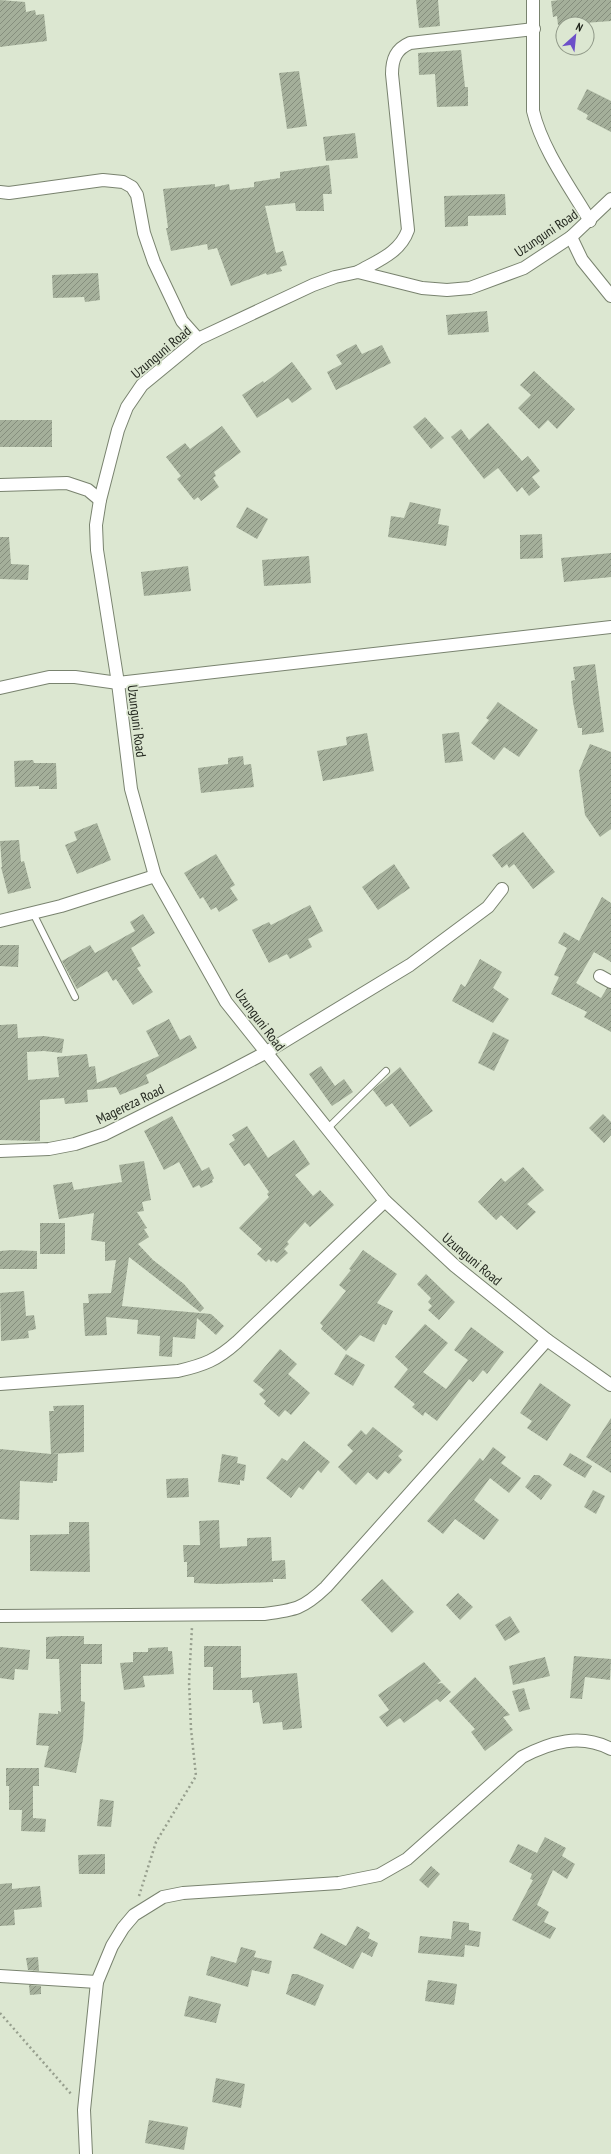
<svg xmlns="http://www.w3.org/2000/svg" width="611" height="2154" viewBox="0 0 611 2154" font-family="'PT Sans Narrow',sans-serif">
<defs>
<pattern id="building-hatch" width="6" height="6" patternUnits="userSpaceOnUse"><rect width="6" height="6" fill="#a4af9a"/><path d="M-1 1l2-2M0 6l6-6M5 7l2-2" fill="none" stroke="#858e7d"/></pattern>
</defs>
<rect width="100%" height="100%" fill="#dce7d1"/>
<g fill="url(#building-hatch)">
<polygon points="0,0 25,2 26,12 35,10 36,15 44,14 47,41 0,47"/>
<polygon points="416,0 438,0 440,26 419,28"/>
<polygon points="560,0 611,0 611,21 558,25 557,16 553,17 551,1"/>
<polygon points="461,50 465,87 468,87 468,106 437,107 435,74 419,75 418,53"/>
<polygon points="299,71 307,126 287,129 279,73"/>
<polygon points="587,89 611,101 611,132 586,119 588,115 577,109"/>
<polygon points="355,133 358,158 326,161 323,137"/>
<polygon points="329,165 332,194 323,194 324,211 296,211 295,203 265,206 276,253 283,251 287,265 280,267 282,271 267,275 266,273 231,286 217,248 208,250 207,244 171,251 166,228 168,228 163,189 215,184 215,187 229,184 230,190 254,187 254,182 280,178 280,172"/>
<polygon points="505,194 506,215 468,216 468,226 445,227 444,196"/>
<polygon points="98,273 100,300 85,302 84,297 53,298 52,275"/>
<polygon points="487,311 489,332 448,335 446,315"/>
<polygon points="356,344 362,354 382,345 391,363 336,390 327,372 342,364 336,355"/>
<polygon points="292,362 312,389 292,403 288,398 257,418 242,395 263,381 264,383"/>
<polygon points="534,371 575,409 557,429 548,420 539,429 518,408 531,395 520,385"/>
<polygon points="425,417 444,438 431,449 413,427"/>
<rect x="0" y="420" width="52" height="27"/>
<polygon points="488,423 522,461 528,456 540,471 532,477 540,487 529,496 522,487 517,492 498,468 484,479 451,437 461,429 469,440"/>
<polygon points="222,426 241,452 214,472 216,476 213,478 219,487 201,501 198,497 194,500 177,479 181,476 166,457 185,443 190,449"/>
<polygon points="410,502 441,509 438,524 449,526 446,546 388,537 391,516 404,518"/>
<polygon points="247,507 268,519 257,539 236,527"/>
<polygon points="542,534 543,558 520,559 520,535"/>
<polygon points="0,537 9,537 11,564 29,565 28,580 0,579"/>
<polygon points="611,553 611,577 564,582 561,558"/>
<polygon points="309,556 311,583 264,586 262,560"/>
<polygon points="188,566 191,591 144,596 141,572"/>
<polygon points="595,664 604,732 582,735 582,728 578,728 573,702 571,681 575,680 573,667"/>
<polygon points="498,702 538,730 519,757 504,747 494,760 471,743 489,720 486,718"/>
<polygon points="459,732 463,761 445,763 442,734"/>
<polygon points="367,733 374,771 323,781 317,751 347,745 346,737"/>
<polygon points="590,744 611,752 611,829 600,837 585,815 579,771"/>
<polygon points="243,756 244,765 251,764 254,787 201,793 198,768 228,764 228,758"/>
<polygon points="33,760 34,763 56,763 57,789 39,789 39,786 15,787 14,761"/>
<polygon points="97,823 111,860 77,874 65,845 77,840 74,832"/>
<polygon points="523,832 555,872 533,889 514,864 509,868 507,864 502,868 492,855"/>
<polygon points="19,840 21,862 24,861 31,888 8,894 1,867 2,867 0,841"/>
<polygon points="216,854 235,885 230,888 238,900 219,912 216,907 211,910 203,897 200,899 184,873"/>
<polygon points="394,864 410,888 378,910 362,887"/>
<polygon points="602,897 611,903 611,962 594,952 576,983 601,998 607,988 611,989 611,1032 584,1017 587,1012 551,994 559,977 554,975 567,948 558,943 564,932 579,941"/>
<polygon points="310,905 323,931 308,939 312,947 290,959 287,954 269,963 252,930 269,922 271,925"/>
<polygon points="143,914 155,933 131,948 141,966 137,968 153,992 133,1005 116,979 113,981 107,971 77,989 62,961 90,945 95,953 135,931 130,922"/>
<polygon points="0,945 19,945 18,967 0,966"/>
<polygon points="480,959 502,972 493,988 509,999 493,1023 452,1001 461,984 465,987"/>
<polygon points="169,1019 180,1040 190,1035 197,1048 146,1075 149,1083 120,1095 116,1087 87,1090 88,1102 65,1104 64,1098 40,1100 40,1141 0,1140 0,1025 17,1024 18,1038 44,1036 64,1039 62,1053 44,1051 27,1052 28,1080 59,1077 57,1057 87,1054 89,1067 95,1066 97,1083 159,1056 146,1031"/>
<polygon points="493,1032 509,1040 494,1071 478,1063"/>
<polygon points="321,1066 335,1086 344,1079 353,1092 332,1106 309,1074"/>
<polygon points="400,1067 433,1111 410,1127 392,1103 386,1107 373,1090"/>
<polygon points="603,1114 611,1122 611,1135 604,1143 589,1128"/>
<polygon points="172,1116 202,1171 209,1167 214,1178 212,1180 213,1182 201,1188 199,1185 193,1188 179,1162 164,1170 144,1131"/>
<polygon points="247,1126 268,1158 294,1140 310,1164 295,1175 313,1196 320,1190 334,1205 310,1227 305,1222 287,1242 289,1244 284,1249 288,1253 277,1263 273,1260 271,1262 269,1259 266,1262 257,1254 262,1249 239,1228 269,1197 267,1194 269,1192 249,1163 244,1166 229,1144 235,1140 232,1135"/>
<polygon points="144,1161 151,1200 142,1202 144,1211 137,1212 147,1228 144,1229 149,1237 138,1244 153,1260 184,1284 204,1308 200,1312 129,1257 122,1306 211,1314 224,1326 216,1335 197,1318 195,1339 173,1337 172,1357 159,1356 160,1336 137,1334 138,1320 106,1317 107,1335 85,1336 83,1303 89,1303 88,1294 111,1293 116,1260 105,1261 105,1242 91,1240 94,1213 59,1219 53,1185 72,1182 74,1190 122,1182 119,1165"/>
<polygon points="523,1167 544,1190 527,1204 536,1212 517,1230 501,1215 496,1220 478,1202 501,1178 505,1182"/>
<rect x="40" y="1223" width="25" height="31"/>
<polygon points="12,1250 37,1251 37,1269 0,1269 0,1251"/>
<polygon points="363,1250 397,1274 377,1303 393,1311 386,1325 383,1324 374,1342 360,1335 346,1351 321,1329 323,1326 320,1323 346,1291 339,1285 351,1270 349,1269"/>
<polygon points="426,1274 455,1302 439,1320 428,1310 432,1306 428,1302 431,1298 417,1284"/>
<polygon points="24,1291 26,1316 34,1315 36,1329 28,1331 29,1338 1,1341 0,1293"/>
<polygon points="425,1324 448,1343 423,1372 446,1389 468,1360 454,1350 471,1327 504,1352 487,1374 483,1370 473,1382 469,1379 437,1421 425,1412 423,1416 412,1407 415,1404 394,1387 408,1369 395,1357"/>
<polygon points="280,1349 297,1364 288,1374 310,1393 291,1415 285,1410 279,1417 264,1404 266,1401 259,1394 264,1390 253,1381"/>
<polygon points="346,1354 365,1365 353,1386 334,1374"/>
<polygon points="540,1383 571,1405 547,1441 527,1428 532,1421 520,1413"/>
<polygon points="84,1405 84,1452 51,1454 58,1454 57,1481 53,1481 53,1483 20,1481 19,1520 0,1519 0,1449 51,1454 49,1411 54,1411 53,1406"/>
<polygon points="611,1418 611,1473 586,1457"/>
<polygon points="373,1427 403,1451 398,1456 402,1460 389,1474 385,1471 377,1480 368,1472 356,1485 338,1467 353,1451 347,1445 361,1430 366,1435"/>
<polygon points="304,1441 330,1462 321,1473 318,1470 303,1490 299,1487 291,1498 266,1478 282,1458 287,1461"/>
<polygon points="493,1447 506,1457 501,1463 521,1478 509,1493 490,1478 474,1500 499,1520 484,1540 455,1519 443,1534 427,1521 480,1458 483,1461"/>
<polygon points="570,1453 592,1466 585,1478 563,1465"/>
<polygon points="222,1454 238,1457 237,1463 246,1465 244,1481 240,1480 240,1485 218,1482"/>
<polygon points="534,1475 539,1475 552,1485 541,1500 525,1487"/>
<polygon points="188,1478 189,1497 167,1498 166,1479"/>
<polygon points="593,1490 605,1496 596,1514 584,1507"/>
<polygon points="219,1520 220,1548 247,1546 247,1538 271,1537 272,1561 285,1560 286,1579 273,1579 273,1582 217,1584 194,1583 194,1577 187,1577 187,1562 184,1562 183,1545 200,1545 199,1521"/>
<polygon points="69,1522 89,1522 90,1572 30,1571 30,1535 69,1534"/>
<polygon points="382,1579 414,1612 392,1633 361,1600"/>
<polygon points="458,1593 473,1607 460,1620 446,1605"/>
<polygon points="510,1616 520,1632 505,1641 495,1625"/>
<polygon points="62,1636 84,1636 84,1644 102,1644 102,1664 81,1664 81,1701 85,1702 83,1739 76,1773 44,1767 49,1746 36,1745 39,1713 58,1714 58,1711 61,1712 59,1659 46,1659 46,1637"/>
<polygon points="204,1646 241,1646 241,1678 297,1673 302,1728 283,1730 282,1722 263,1724 259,1702 253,1703 252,1690 213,1690 213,1667 204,1667"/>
<polygon points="0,1647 30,1650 28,1670 15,1669 14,1680 0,1678"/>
<polygon points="168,1647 168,1651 172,1651 174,1674 143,1676 145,1687 124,1690 120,1663 133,1662 133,1652 148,1652 148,1648"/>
<polygon points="574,1656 611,1659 610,1680 585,1677 582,1699 570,1698"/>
<polygon points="545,1657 550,1676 513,1685 509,1666"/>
<polygon points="424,1662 441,1681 437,1684 442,1683 451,1692 440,1702 437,1699 404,1723 400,1718 387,1727 379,1717 389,1710 378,1695"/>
<polygon points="475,1677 510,1715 503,1717 513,1730 485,1751 471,1732 475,1729 449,1701"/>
<polygon points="524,1688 530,1709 519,1712 512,1691"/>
<polygon points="6,1768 39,1768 39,1786 33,1786 33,1818 46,1819 45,1832 21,1831 22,1810 9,1810 9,1786 6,1786"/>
<polygon points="100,1799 114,1801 111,1827 97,1826"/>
<polygon points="545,1837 566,1848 562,1856 575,1864 567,1879 553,1870 537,1905 549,1912 544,1922 556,1928 550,1939 512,1920 533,1880 530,1879 532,1874 509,1862 518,1844 537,1853"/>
<polygon points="105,1854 105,1874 79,1874 78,1855"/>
<polygon points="431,1866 440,1874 428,1888 419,1880"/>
<polygon points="12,1883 12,1889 40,1886 42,1907 14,1910 15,1925 0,1926 0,1884"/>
<polygon points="453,1921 469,1923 469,1930 481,1932 479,1947 465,1945 464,1957 418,1953 420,1936 451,1939"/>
<polygon points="357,1926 370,1933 368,1938 378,1943 372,1957 362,1952 353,1969 313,1948 321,1933 346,1946"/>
<polygon points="241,1947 256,1951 254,1957 272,1961 269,1974 252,1970 248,1987 206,1975 211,1956 236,1963"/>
<polygon points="38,1957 39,1971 28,1970 26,1958"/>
<polygon points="292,1974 297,1974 324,1985 315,2006 286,1994"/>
<polygon points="428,1980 457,1984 454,2005 425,2001"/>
<polygon points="29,1985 41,1986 41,1994 30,1995"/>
<polygon points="189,1996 221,2004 216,2023 184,2016"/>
<polygon points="216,2078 245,2084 241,2108 212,2102"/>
<polygon points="149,2120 188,2127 184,2150 145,2143"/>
</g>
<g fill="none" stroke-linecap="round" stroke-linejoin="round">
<g stroke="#79836f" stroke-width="8">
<g id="lane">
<polyline points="33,913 75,997"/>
<polyline points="327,1129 386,1071"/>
</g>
</g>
<g stroke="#79836f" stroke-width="14">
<g id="street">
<path d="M533,0V111C542,149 570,187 590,221"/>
<polyline points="0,192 9,193 103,180 123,182 132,187 137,195 144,233 154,262 182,321 198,339"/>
<polyline points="611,199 571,237 524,268 470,288 447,290 422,288 358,272 335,277 313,285 198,339 142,385 127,407 118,430 100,500 96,525 97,550 118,683 131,789 155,876 226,1002 385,1201 455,1266 547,1340 611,1385"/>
<polyline points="571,237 582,260 611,296"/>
<path d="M358,272C377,261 400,253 408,230L392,74C392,59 396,49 410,43L534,29"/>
<polyline points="0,485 67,483 88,490 100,500"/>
<polyline points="0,688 49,677 75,677 118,683 611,627"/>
<polyline points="0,921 61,906 155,876"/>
<polyline points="600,976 611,982"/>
<polyline points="0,1151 49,1149 75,1144 105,1134 223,1075 265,1053 410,965 488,907 502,889"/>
<path d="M0,1384L178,1371C204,1365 217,1360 237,1342L385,1201"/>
<path d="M0,1616L264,1614C295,1610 303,1609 326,1587L547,1340"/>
<polyline points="0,1976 97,1982"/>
<path d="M86,2154L84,2110L97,1982L112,1946L123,1928L134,1915L163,1897L183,1893L339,1883L379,1875L407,1859L522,1757C551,1742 580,1733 611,1749"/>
</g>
</g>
<g stroke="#979f8e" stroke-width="2.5" stroke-dasharray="2 3" stroke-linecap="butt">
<polyline points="139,1896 156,1842 196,1776 191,1729 189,1682 192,1627"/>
<polyline points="0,2013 72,2095"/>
</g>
<use href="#lane" stroke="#fff" stroke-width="6"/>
<use href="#street" stroke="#fff" stroke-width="12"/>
</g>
<g text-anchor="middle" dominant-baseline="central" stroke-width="3.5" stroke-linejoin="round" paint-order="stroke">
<g font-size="14" fill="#1f231b" stroke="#dce7d1">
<text transform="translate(546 233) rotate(-34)">Uzunguni Road</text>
<text transform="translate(161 352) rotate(-40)">Uzunguni Road</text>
<text transform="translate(137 721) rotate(83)">Uzunguni Road</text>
<text transform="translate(260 1020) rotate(53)">Uzunguni Road</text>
<text transform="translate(130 1104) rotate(-26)">Magereza Road</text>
<text transform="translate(472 1259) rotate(40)">Uzunguni Road</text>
</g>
</g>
<g transform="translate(575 36) rotate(27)"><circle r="19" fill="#dce7d1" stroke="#909988"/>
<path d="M0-3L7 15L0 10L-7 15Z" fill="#6d50c9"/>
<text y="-6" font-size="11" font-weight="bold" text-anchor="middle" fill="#1f231b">N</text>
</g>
</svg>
